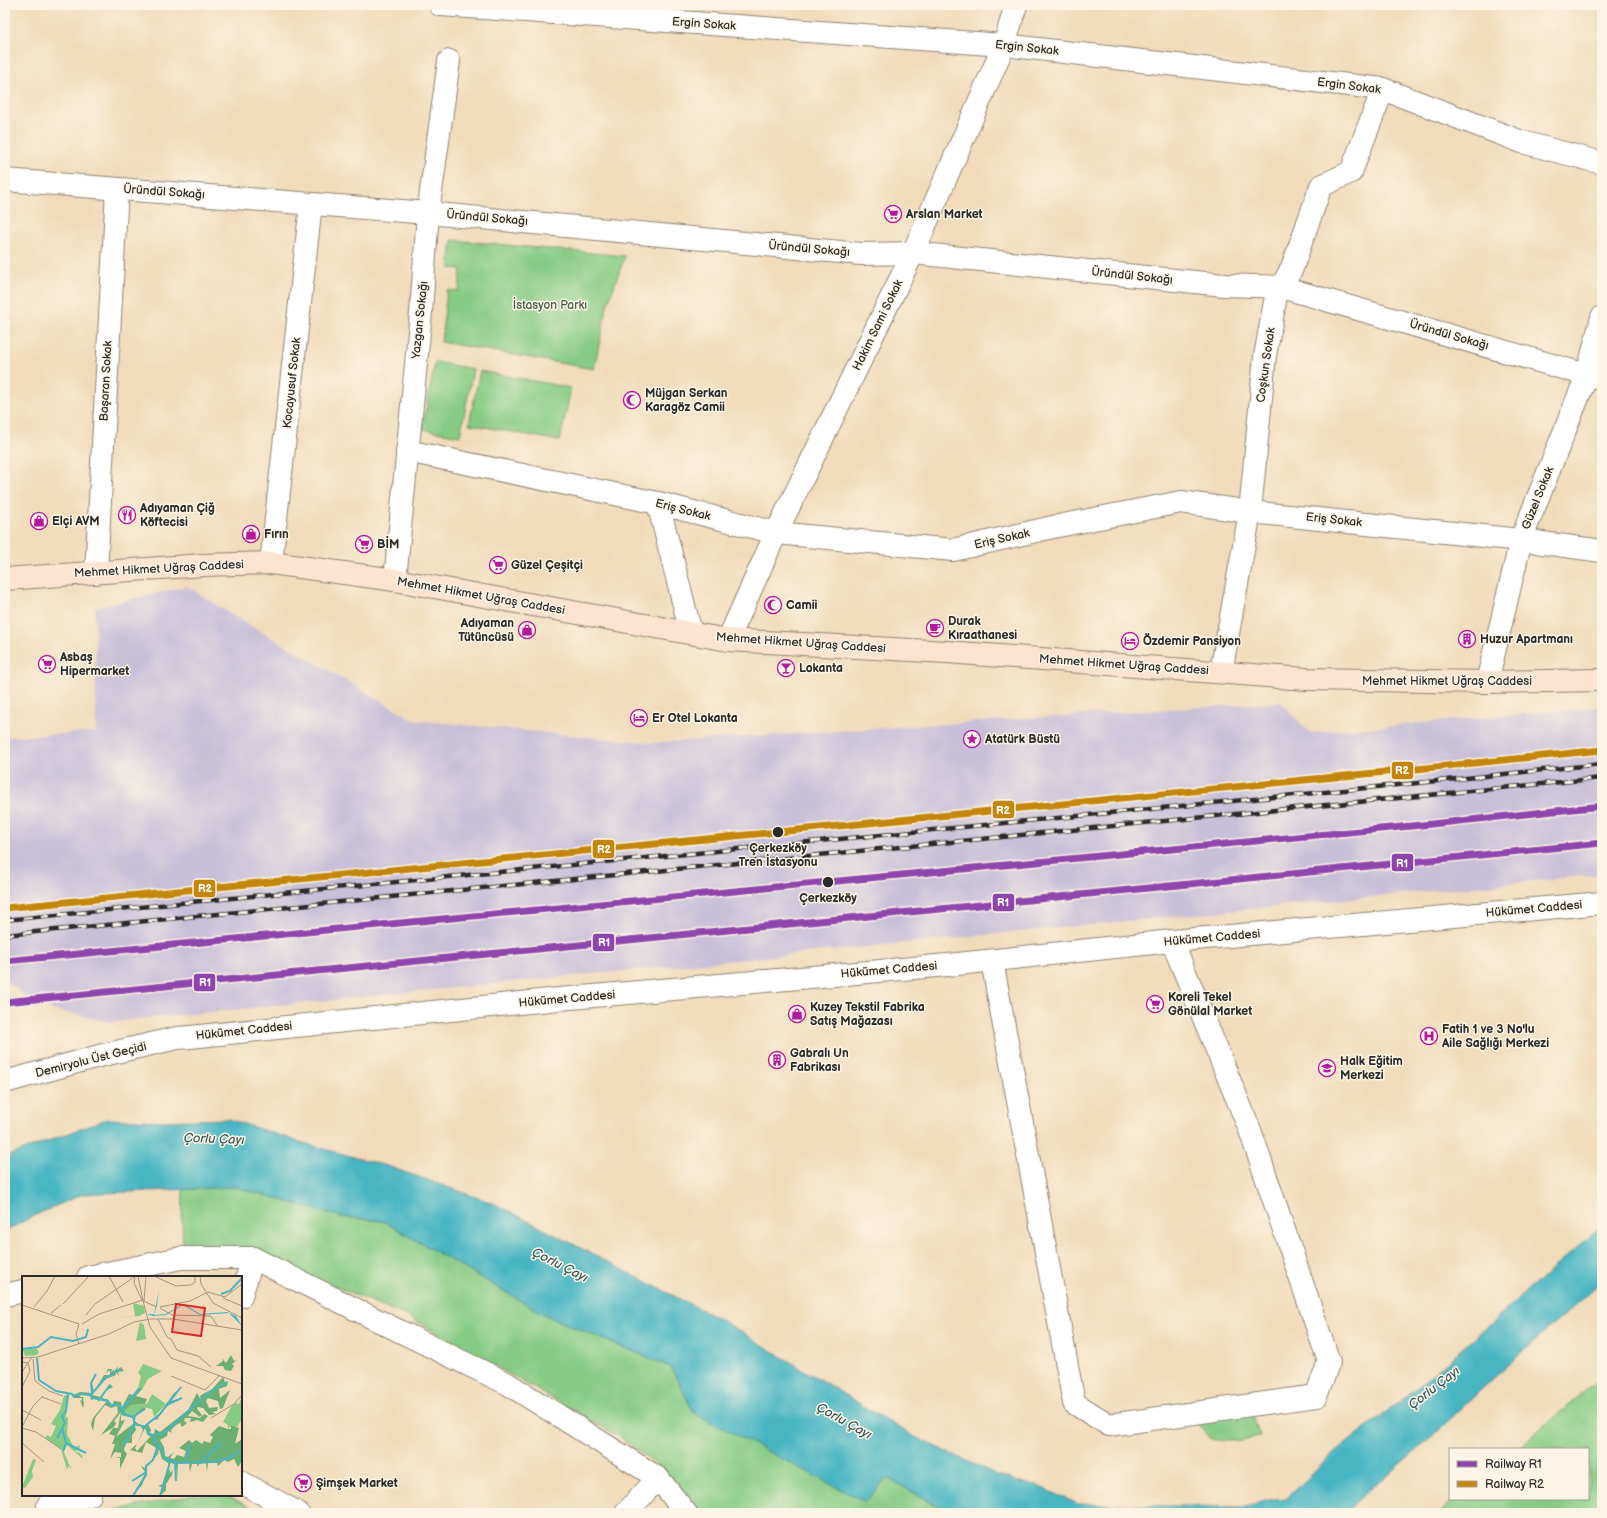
<svg xmlns="http://www.w3.org/2000/svg" width="1607" height="1518" viewBox="0 0 1607 1518" font-family="'Balsamiq Sans',sans-serif">
<rect width="100%" height="100%" fill="#fcf5e5"/>
<filter id="ink" filterUnits="userSpaceOnUse"><feTurbulence type="fractalNoise" baseFrequency=".025" numOctaves="2"/><feDisplacementMap in="SourceGraphic" scale="8" xChannelSelector="R" yChannelSelector="G"/><feConvolveMatrix kernelMatrix="1 2 1 2 8 2 1 2 1" color-interpolation-filters="sRGB"/></filter>
<filter id="wash" filterUnits="userSpaceOnUse"><feTurbulence type="fractalNoise" baseFrequency=".012" numOctaves="4" result="noise"/><feDisplacementMap in="SourceGraphic" scale="16" xChannelSelector="R" yChannelSelector="G"/><feGaussianBlur stdDeviation="0.9" result="paint"/><feColorMatrix in="noise" values="0 0 0 0 0 0 0 0 0 0 0 0 0 0 0 0 0 1.4 0 .05"/><feComposite in="paint" operator="in"/></filter>
<g filter="url(#wash)">
<rect width="100%" height="100%" fill="#f1dbba"/>
<polygon fill="#c8bfd8" points="187,586 224,610 414,720 652,743 1281,702 1310,733 1602,707 1602,874 110,1022 40,1007 5,980 5,737 96,732 95,608"/>
<g fill="#86cb84" stroke="#587b58">
<polygon points="452,240 625,256 607,306 594,369 441,342 447,290 459,291 461,269 449,268"/>
<polygon points="435,362 473,369 460,436 422,429"/>
<polygon points="480,371 571,388 560,441 469,424"/>
<polygon points="236,1187 342,1217 383,1221 547,1316 671,1367 695,1413 866,1502 887,1478 951,1513 735,1513 734,1512 732,1513 699,1513 668,1474 620,1437 407,1316 300,1272 183,1248 182,1221 183,1189"/>
<polygon points="1602,1377 1602,1513 1443,1513 1442,1511 1456,1499 1588,1499 1588,1449 1516,1449"/>
<path d="M1249,1407L1260,1437C1247,1439 1219,1445 1209,1437C1202,1432 1198,1423 1194,1416Z"/>
<polygon points="193,1495 227,1495 261,1513 102,1513"/>
</g>
<polygon fill="#47b5c2" stroke="#397076" points="107,1119 164,1121 229,1119 303,1143 387,1166 493,1203 723,1321 913,1436 997,1475 1045,1489 1078,1504 1241,1507 1274,1499 1287,1498 1333,1454 1424,1382 1602,1225 1602,1281 1516,1357 1428,1440 1343,1513 951,1513 887,1478 865,1502 694,1413 671,1367 547,1316 383,1221 342,1217 236,1187 83,1194 38,1214 5,1231 5,1157"/>
</g>
<g filter="url(#ink)">
<g fill="none" stroke-linecap="round" stroke-linejoin="round">
<g stroke="#8e8372" stroke-width="24">
<g id="minor">
<polyline points="440,5 1004,45 1383,89 1522,142 1602,163"/>
<polyline points="5,180 428,213 861,254 913,253 1224,285 1281,287 1587,375 1602,377"/>
<polyline points="407,451 658,503 776,533 953,550 1053,527 1181,502 1250,512 1521,540 1602,551"/>
<polyline points="658,503 691,633"/>
<polyline points="271,563 311,204"/>
<polyline points="96,573 117,189"/>
<polyline points="395,580 421,312 428,213 449,61"/>
<polyline points="728,640 776,533 913,253 1004,45 1016,5"/>
<polyline points="1221,672 1250,512 1265,356 1276,296 1292,268 1321,186 1351,172 1383,89"/>
<polyline points="1487,682 1521,540 1587,375 1602,317"/>
<polyline points="992,961 1074,1403 1109,1425 1316,1396 1329,1362 1250,1130 1172,941"/>
<polyline points="88,1277 181,1258 253,1258 387,1325 508,1384 658,1478 686,1513"/>
<polyline points="5,1295 23,1291"/>
<polyline points="241,1296 253,1258"/>
<polyline points="241,1482 298,1513"/>
<polyline points="49,1513 48,1505 90,1495"/>
<polyline points="626,1513 658,1478"/>
</g>
</g>
<g stroke="#8e8372" stroke-width="24">
<polyline id="tertiary" points="5,1082 99,1056 177,1038 190,1037 559,999 948,965 1172,941 1602,903"/>
</g>
<g stroke="#8e8372" stroke-width="24">
<polyline id="secondary" points="5,579 203,565 271,563 395,580 728,640 947,652 1306,679 1487,682 1602,680"/>
</g>
<use href="#minor" stroke="#fff" stroke-width="22"/>
<use href="#tertiary" stroke="#fff" stroke-width="22"/>
<use href="#secondary" stroke="#fde4d0" stroke-width="22"/>
<g stroke="#2b2b2b" stroke-width="4.5">
<g id="rail">
<polyline points="5,920 1418,783 1602,764"/>
<polyline points="5,935 1602,778"/>
<polyline points="5,961 1422,825 1602,806"/>
<polyline points="5,1002 1602,843"/>
</g>
</g>
<use href="#rail" stroke="#fcf5e5" stroke-width="3" stroke-dasharray="9" stroke-linecap="butt"/>
<g stroke="#fcf5e5" stroke-width="10">
<g id="rail-1">
<polyline points="5,961 1422,825 1602,806"/>
<polyline points="5,1002 1602,843"/>
</g>
</g>
<g stroke="#fcf5e5" stroke-width="10">
<polyline id="rail-2" points="5,908 1416,769 1602,750"/>
</g>
<use href="#rail-1" stroke="#8e44ad" stroke-width="7"/>
<use href="#rail-2" stroke="#c4870b" stroke-width="7"/>
</g>
</g>
<defs>
<g id="supermarket-ring" transform="scale(0.9)"><circle r="9.5" fill="#fcf5e5" stroke="#b5179e" stroke-width="1.5"/><path d="M-6-5.5h2.5l.6 2H6L4.5 2H-2.5L-4.4-4H-6ZM-1.5 3.2a1.3 1.3 0 1 0 .1 0ZM3 3.2a1.3 1.3 0 1 0 .1 0Z" fill="#b5179e"/></g>
<g id="mosque-ring" transform="scale(0.9)"><circle r="9.5" fill="#fcf5e5" stroke="#b5179e" stroke-width="1.5"/><path d="M3.5-4.9A6 6 0 1 0 3.5 4.9A5 5 0 1 1 3.5-4.9Z" fill="#b5179e"/></g>
<g id="restaurant-ring" transform="scale(0.9)"><circle r="9.5" fill="#fcf5e5" stroke="#b5179e" stroke-width="1.5"/><path d="M-5-6h1v4h1v-4h1v4h1v-4h1v5L-1.5 .5V6h-2V.5L-5-1ZM5-6V6H3V1.5H1.5Q1.5-4 5-6Z" fill="#b5179e"/></g>
<g id="shop-ring" transform="scale(0.9)"><circle r="9.5" fill="#fcf5e5" stroke="#b5179e" stroke-width="1.5"/><path d="M-5-2.5h2.3a2.7 3.5 0 0 1 5.4 0H5L5.5 6h-11ZM-1.5-2.5h3a1.5 2.3 0 0 0-3 0Z" fill="#b5179e"/></g>
<g id="cafe-ring" transform="scale(0.9)"><circle r="9.5" fill="#fcf5e5" stroke="#b5179e" stroke-width="1.5"/><path d="M-5.5-4.5H6V0H3Q3 3.5 0 3.5H-2.5Q-5.5 3.5-5.5 0ZM3-3.2v2h1.7v-2ZM-6 4.5H4V6H-6Z" fill="#b5179e"/></g>
<g id="building-ring" transform="scale(0.9)"><circle r="9.5" fill="#fcf5e5" stroke="#b5179e" stroke-width="1.5"/><path d="M-4-6H4V6H1V3H-1V6H-4ZM-2.5-4.3h1.7v1.8h-1.7ZM.8-4.3h1.7v1.8H.8ZM-2.5-1h1.7V.8h-1.7ZM.8-1h1.7V.8H.8Z" fill="#b5179e"/></g>
<g id="hotel-ring" transform="scale(0.9)"><circle r="9.5" fill="#fcf5e5" stroke="#b5179e" stroke-width="1.5"/><path d="M-6-4.5h1.5V1H6V5H4.5V3h-9V5H-6ZM-4 0a1.8 1.8 0 1 1 3.6 0ZM.5 0V-2.5h3Q6-2.5 6 0Z" fill="#b5179e"/></g>
<g id="bar-ring" transform="scale(0.9)"><circle r="9.5" fill="#fcf5e5" stroke="#b5179e" stroke-width="1.5"/><path d="M-6-5H6L.8 .8V4.5H3.5V6h-7V4.5H-.8V.8Z" fill="#b5179e"/></g>
<g id="sight-ring" transform="scale(0.9)"><circle r="9.5" fill="#fcf5e5" stroke="#b5179e" stroke-width="1.5"/><path d="M0-6L1.8-2.2L6-1.7L2.9 1.2L3.7 5.4L0 3.3L-3.7 5.4L-2.9 1.2L-6-1.7L-1.8-2.2Z" fill="#b5179e"/></g>
<g id="hospital-ring" transform="scale(0.9)"><circle r="9.5" fill="#fcf5e5" stroke="#b5179e" stroke-width="1.5"/><path d="M-5-5h3v3.5h4V-5h3V5h-3V1.5h-4V5h-3Z" fill="#b5179e"/></g>
<g id="school-ring" transform="scale(0.9)"><circle r="9.5" fill="#fcf5e5" stroke="#b5179e" stroke-width="1.5"/><path d="M0-5L7-2L0 1L-7-2ZM-4 1L0 2.5L4 1V4Q0 6-4 4Z" fill="#b5179e"/></g>
</defs>
<g fill-rule="evenodd">
<use href="#supermarket-ring" x="893" y="214"/>
<use href="#mosque-ring" x="632" y="400"/>
<use href="#restaurant-ring" x="127" y="515"/>
<use href="#shop-ring" x="39" y="521"/>
<use href="#shop-ring" x="251" y="534"/>
<use href="#supermarket-ring" x="364" y="544"/>
<use href="#supermarket-ring" x="498" y="565"/>
<use href="#mosque-ring" x="773" y="605"/>
<use href="#cafe-ring" x="935" y="628"/>
<use href="#shop-ring" x="527" y="630"/>
<use href="#building-ring" x="1467" y="639"/>
<use href="#hotel-ring" x="1130" y="641"/>
<use href="#supermarket-ring" x="47" y="664"/>
<use href="#bar-ring" x="786" y="668"/>
<use href="#hotel-ring" x="639" y="718"/>
<use href="#sight-ring" x="972" y="739"/>
<use href="#supermarket-ring" x="1155" y="1004"/>
<use href="#shop-ring" x="797" y="1014"/>
<use href="#hospital-ring" x="1429" y="1036"/>
<use href="#building-ring" x="777" y="1060"/>
<use href="#school-ring" x="1327" y="1068"/>
<use href="#supermarket-ring" x="303" y="1483"/>
</g>
<g fill="#2b2b2b" stroke="#fcf5e5" stroke-width="1.5">
<circle cx="778" cy="832" r="6"/>
<circle cx="828" cy="882" r="6"/>
</g>
<g text-anchor="middle" dominant-baseline="central" stroke-width="3" stroke-linejoin="round" paint-order="stroke">
<g font-size="12" fill="#2b2b2b" stroke="#fcf5e5">
<text transform="translate(704 24) rotate(4)">Ergin Sokak</text>
<text transform="translate(1027 48) rotate(6)">Ergin Sokak</text>
<text transform="translate(1349 86) rotate(7)">Ergin Sokak</text>
<text transform="translate(164 192) rotate(4)">Üründül Sokağı</text>
<text transform="translate(487 218) rotate(5)">Üründül Sokağı</text>
<text transform="translate(809 249) rotate(5)">Üründül Sokağı</text>
<text transform="translate(1132 276) rotate(6)">Üründül Sokağı</text>
<text transform="translate(420 320) rotate(-84)">Yazgan Sokağı</text>
<text transform="translate(878 325) rotate(-64)">Hakim Sami Sokak</text>
<text transform="translate(1449 335) rotate(16)">Üründül Sokağı</text>
<text transform="translate(1266 365) rotate(-82)">Coşkun Sokak</text>
<text transform="translate(106 381) rotate(-87)">Başaran Sokak</text>
<text transform="translate(292 383) rotate(-84)">Kocayusuf Sokak</text>
<text transform="translate(1538 498) rotate(-68)">Güzel Sokak</text>
<text transform="translate(683 510) rotate(14)">Eriş Sokak</text>
<text transform="translate(1334 520) rotate(6)">Eriş Sokak</text>
<text transform="translate(1002 539) rotate(-13)">Eriş Sokak</text>
<text transform="translate(159 569) rotate(-3)">Mehmet Hikmet Uğraş Caddesi</text>
<text transform="translate(481 596) rotate(10)">Mehmet Hikmet Uğraş Caddesi</text>
<text transform="translate(801 643) rotate(4)">Mehmet Hikmet Uğraş Caddesi</text>
<text transform="translate(1124 665) rotate(4)">Mehmet Hikmet Uğraş Caddesi</text>
<text x="1447" y="681">Mehmet Hikmet Uğraş Caddesi</text>
<text transform="translate(1534 909) rotate(-5)">Hükümet Caddesi</text>
<text transform="translate(1212 938) rotate(-5)">Hükümet Caddesi</text>
<text transform="translate(889 970) rotate(-5)">Hükümet Caddesi</text>
<text transform="translate(567 999) rotate(-5)">Hükümet Caddesi</text>
<text transform="translate(244 1031) rotate(-6)">Hükümet Caddesi</text>
<text transform="translate(91 1060) rotate(-14)">Demiryolu Üst Geçidi</text>
</g>
<g font-size="12" font-weight="bold" fill="#2b2b2b" stroke="#fcf5e5" text-anchor="start">
<text x="906" y="214">Arslan Market</text>
<text x="645" y="393">Müjgan Serkan<tspan x="645" dy="14">Karagöz Camii</tspan></text>
<text x="140" y="508">Adıyaman Çiğ<tspan x="140" dy="14">Köftecisi</tspan></text>
<text x="52" y="521">Elçi AVM</text>
<text x="264" y="534">Fırın</text>
<text x="377" y="544">BİM</text>
<text x="511" y="565">Güzel Çeşitçi</text>
<text x="786" y="605">Camii</text>
<text x="948" y="621">Durak<tspan x="948" dy="14">Kıraathanesi</tspan></text>
<text x="514" y="623" text-anchor="end">Adıyaman<tspan x="514" dy="14">Tütüncüsü</tspan></text>
<text x="1480" y="639">Huzur Apartmanı</text>
<text x="1143" y="641">Özdemir Pansiyon</text>
<text x="60" y="657">Asbaş<tspan x="60" dy="14">Hipermarket</tspan></text>
<text x="799" y="668">Lokanta</text>
<text x="652" y="718">Er Otel Lokanta</text>
<text x="985" y="739">Atatürk Büstü</text>
<text x="1168" y="997">Koreli Tekel<tspan x="1168" dy="14">Gönülal Market</tspan></text>
<text x="810" y="1007">Kuzey Tekstil Fabrika<tspan x="810" dy="14">Satış Mağazası</tspan></text>
<text x="1442" y="1029">Fatih 1 ve 3 No'lu<tspan x="1442" dy="14">Aile Sağlığı Merkezi</tspan></text>
<text x="790" y="1053">Gabralı Un<tspan x="790" dy="14">Fabrikası</tspan></text>
<text x="1340" y="1061">Halk Eğitim<tspan x="1340" dy="14">Merkezi</tspan></text>
<text x="316" y="1483">Şimşek Market</text>
</g>
<g font-size="12" fill="#465b46" stroke="#fcf5e5">
<text x="550" y="305">İstasyon Parkı</text>
</g>
<g font-size="12" font-weight="bold" fill="#2b2b2b" stroke="#fcf5e5">
<text x="778" y="848">Çerkezköy<tspan x="778" dy="14">Tren İstasyonu</tspan></text>
<text x="828" y="898">Çerkezköy</text>
</g>
<g font-size="13" font-style="italic" fill="#355b60" stroke="#fcf5e5">
<text transform="translate(214 1139) rotate(2)">Çorlu Çayı</text>
<text transform="translate(560 1265) rotate(27)">Çorlu Çayı</text>
<text transform="translate(1434 1388) rotate(-38)">Çorlu Çayı</text>
<text transform="translate(844 1421) rotate(29)">Çorlu Çayı</text>
</g>
</g>
<g transform="translate(22 1276)">
<rect width="220" height="220" fill="#f1dbba"/>
<path d="M111,27L122,30L123,37L117,40L86,42L113,40ZM118,46L122,49L124,63L114,65ZM14,72L17,76L15,79L3,80L1,74ZM121,88L140,95L126,103L121,112H116L119,100L116,97ZM47,118L44,141L46,142L45,158L52,172L58,169L57,173L64,177L53,174L54,176L58,177L60,180L61,183L45,169L42,176L49,193L46,190L45,194L39,173L23,162L25,159L29,161L34,150L29,148L38,134L42,120ZM130,118L144,128L132,141L130,133L121,131L111,140H106L101,135L109,129L125,128ZM220,121V143L215,151L210,149L206,153V149L201,146L209,131L213,127L217,128ZM15,182L10,195L11,201L3,212L0,211L11,183L14,184Z" fill="#86cb84"/>
<path d="M209,79L212,85L215,84L210,88L212,90L209,95L203,94L201,90H194L201,85L200,82L204,87ZM96,90L95,94L99,91L102,95L96,96L97,99L93,96L94,99L84,103L70,119L79,121L88,108L91,111L83,115L80,122L87,124V128L90,129L92,125L99,126L100,131L107,118L111,119L116,112H121L114,120L125,123L123,128L109,129L102,135L106,140H111L121,131L124,132L114,139L113,145L116,148L122,150L137,138L152,117L160,111L146,126L160,122L142,132L135,144L132,143L126,148L129,154L128,157L132,158L133,153L138,156L166,134L175,117L179,124L178,120L186,115L183,121L201,101L203,106L193,112L206,105L205,110L197,113L198,122L208,114L201,132L198,133L196,125L186,122L184,125L187,132L196,131L195,135L190,136L194,138L187,139L181,132L176,131L175,133L180,139L178,141L170,135L166,140L178,142L182,138L186,140L181,146L175,144L168,146L169,142H163L162,145L165,147L160,151L158,147L154,149L149,154L150,157L146,155L145,160L138,164L142,171L143,180L146,181L152,176L148,182L152,183L155,179L162,181L164,175L157,172L167,164L170,167L174,164L180,168L182,165L188,167L191,161L188,159L197,150L206,153H209V149L217,152L213,168L220,163V185L216,191L212,183L206,186L202,184L196,190L195,187H186L185,196L184,187L177,188L176,191L175,188H170L168,196L167,187H156L155,206L154,189L147,186V194L148,193V197L151,194L150,199L144,208V214L138,220L140,211L136,210L141,208L147,193L146,187L140,183L137,173L136,178L125,191L124,199L120,209L110,220L123,198L110,205L123,196L119,190L123,192L129,185L135,176L133,171L124,166L120,177L108,174L115,168L121,154L118,149L113,150L114,154L110,159V167H104L102,174L105,178L98,193V182L93,181H99V177L93,176L88,183L93,168H90L93,160L87,158L91,152H96L99,136L92,145L94,147L92,151L79,159L96,137L95,130L89,132L83,129L73,142L71,155L69,148L71,142L85,125L78,122L77,126L74,122L69,124L68,119L59,118L58,121H62L61,122L62,128L61,132L58,124L60,125V122H52L51,119L58,116L70,117L69,107L74,97L70,107L72,116L82,99H88V94L84,97L86,93H90L89,97L92,93V96ZM99,139L111,142V148L94,161L103,144L99,145ZM123,152L128,161L115,175L113,172Z" fill="#6caf72" fill-rule="evenodd"/>
<path d="M142,5L137,14L135,29L132,39L144,38L159,29L162,28L178,38L205,36L214,40L220,50L207,37L178,39L161,29L144,39L131,40L125,38H132L137,14Z" fill="#47b5c2"/>
<path fill="none" stroke="#47b5c2" stroke-width="2" d="M199,18L208,15L220,2M0,73L16,71L29,61L51,65L64,61L66,53M15,82L17,104L34,115L50,118L52,121L59,118L68,119L71,122L86,125L90,130L93,128L97,129L101,138L111,141L113,148L124,151L126,158L132,159L134,169L140,173L143,183L158,187L192,186L207,182L220,174M70,118L69,107L74,98M69,119L81,104L98,93M79,121L88,109M146,128L160,122M100,133L117,113M111,141L123,133M123,150L138,138L159,111M40,151L44,167L41,175M133,158H141L187,116L205,106M35,162L43,147L40,140L44,135L46,118M44,167L64,177M102,170L112,149M164,183L168,168M153,186L154,205M179,186L199,167M110,205L123,197M111,220L124,199V190L131,184L135,172M138,220L148,186"/>
<path fill="none" stroke="#a29581" stroke-width="1" d="M87,0L101,26M116,0L121,25L135,31M178,0L179,8L191,27L220,42M113,1L112,7L120,24M134,1L154,10L169,9L173,6V1M201,22L220,30M121,25L128,51L149,82L220,108M122,25L124,0M41,28L67,0M0,29L57,48M12,31L25,15L33,0M138,31L168,25L186,16L203,21L220,8M138,32L150,39L189,40L196,51M29,37L39,29M64,39L73,28L112,1M136,43L145,61L149,63L155,74L176,80L189,91M60,48L77,38L121,24M57,68L54,58L57,48M0,82L16,81L87,58L112,46L128,43H151L220,54M11,83L13,105L27,115L41,120M0,86L6,87L8,95L0,111M0,96L10,81M149,100L183,114L198,99M20,121L39,128M0,134L19,144M189,142L212,128L220,119M0,151L11,130L21,120M0,152L14,156L39,173M0,167L22,186"/>
<path fill="#d62828" fill-opacity="0.15" stroke="#d62828" stroke-width="2" d="M154,28L183,32L179,60L150,56Z"/>
<rect width="220" height="220" fill="none" stroke="#2b2b2b" stroke-width="2"/>
</g>
<g stroke="#fcf5e5" stroke-width="1.5">
<rect x="1391" y="761" width="23" height="19" rx="4" fill="#c4870b"/>
<rect x="992" y="800" width="23" height="19" rx="4" fill="#c4870b"/>
<rect x="592" y="839" width="23" height="20" rx="4" fill="#c4870b"/>
<rect x="1391" y="853" width="23" height="19" rx="4" fill="#8e44ad"/>
<rect x="193" y="879" width="23" height="19" rx="4" fill="#c4870b"/>
<rect x="992" y="893" width="23" height="19" rx="4" fill="#8e44ad"/>
<rect x="592" y="933" width="23" height="19" rx="4" fill="#8e44ad"/>
<rect x="193" y="973" width="23" height="19" rx="4" fill="#8e44ad"/>
</g>
<g font-size="11" text-anchor="middle" font-weight="bold" fill="#fff">
<text x="1402" y="774">R2</text>
<text x="1003" y="814">R2</text>
<text x="604" y="853">R2</text>
<text x="1402" y="867">R1</text>
<text x="205" y="892">R2</text>
<text x="1003" y="906">R1</text>
<text x="604" y="946">R1</text>
<text x="205" y="986">R1</text>
</g>
<rect width="1607" height="1518" fill="none" stroke="#fcf5e5" stroke-width="20"/>
<rect x="1449" y="1448" width="140" height="52" fill="#fcf5e5" stroke="#a8a49b"/>
<rect x="1457" y="1461" width="20" height="6" fill="#8e44ad" stroke="#a8a49b"/>
<text x="1485" y="1468" font-size="12" fill="#2b2b2b">Railway R1</text>
<rect x="1457" y="1481" width="20" height="6" fill="#c4870b" stroke="#a8a49b"/>
<text x="1485" y="1488" font-size="12" fill="#2b2b2b">Railway R2</text>
</svg>
